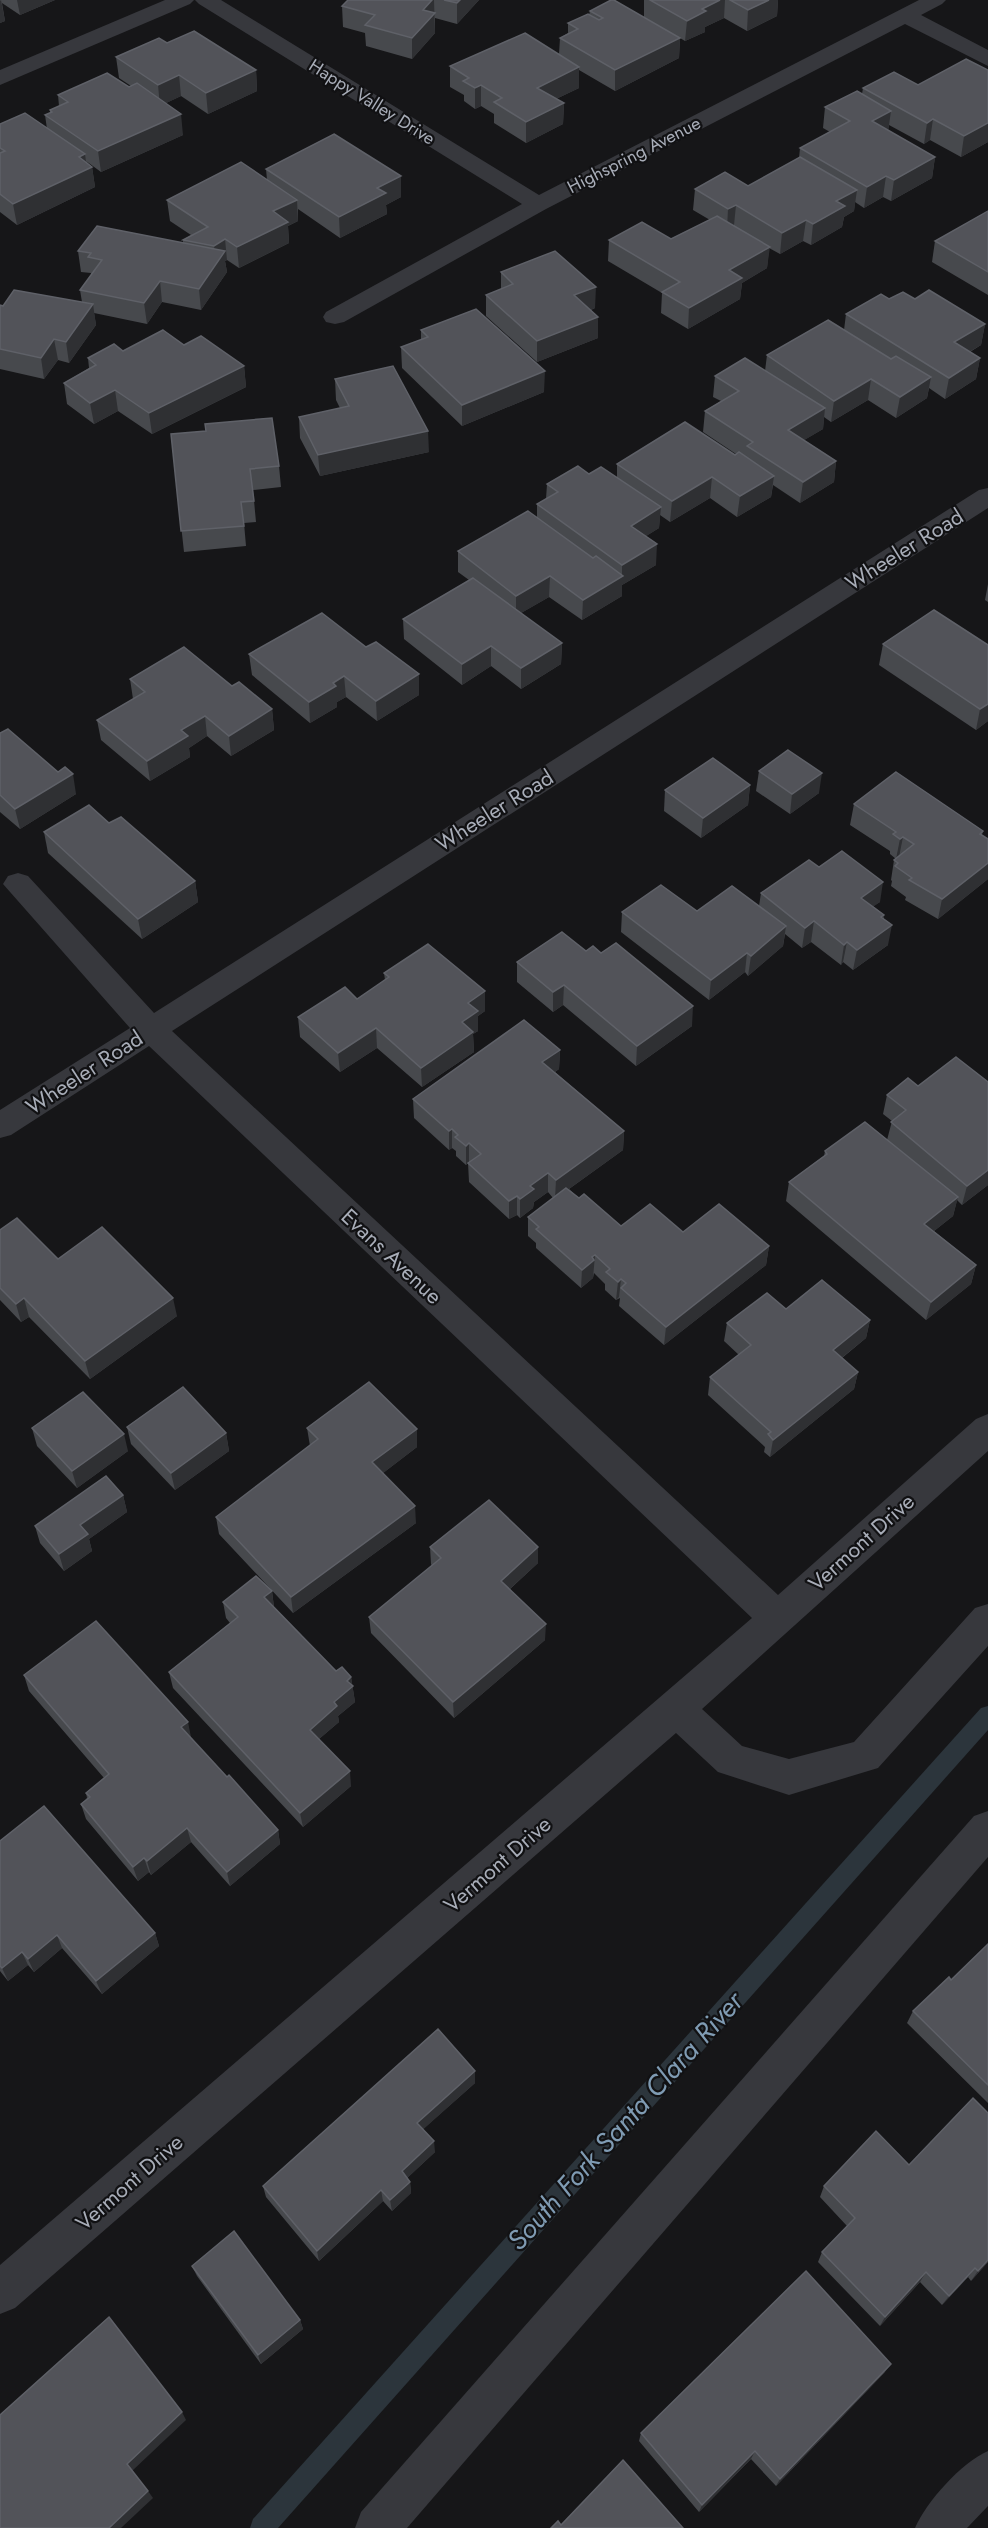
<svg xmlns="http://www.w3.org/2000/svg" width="988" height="2528" viewBox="0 0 988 2528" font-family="Jost,sans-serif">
<rect width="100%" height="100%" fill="#161618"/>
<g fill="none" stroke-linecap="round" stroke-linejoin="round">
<polygon fill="#2c353c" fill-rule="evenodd" points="988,1706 988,1730 278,2528 250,2528 253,2519 981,1708"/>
<g fill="#37383d" fill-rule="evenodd">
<polygon points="165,0 194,0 190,4 0,85 0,70"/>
<polygon points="195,0 221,0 539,195 919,0 946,0 942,4 921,15 988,50 988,66 905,24 546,209 344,322 335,324 326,322 323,317 326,312 522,204 199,4"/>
<polygon points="988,488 988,508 172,1031 778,1595 976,1419 988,1414 988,1451 702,1709 742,1746 789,1759 854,1742 975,1608 988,1604 988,1646 878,1768 789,1795 718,1772 676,1733 15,2308 0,2314 0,2265 752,1618 149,1046 11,1135 0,1138 0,1110 130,1028 3,884 8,876 18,873 28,876 154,1013 979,490"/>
<polygon points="988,1811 988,1857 407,2528 355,2528 361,2512 974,1816"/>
<path d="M988,2451V2506L967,2528H915C926,2502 962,2462 988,2451Z"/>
</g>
</g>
<g fill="#47494d">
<polygon points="0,0 55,0 20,15 2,3 5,21 0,23"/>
<polygon points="348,0 479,0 457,24 435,18 435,33 412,59 366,46 365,33 343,27 342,6"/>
<polygon points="644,0 778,0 777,16 747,31 724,18 705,27 705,32 685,41 680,38 679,58 615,91 579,70 579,88 556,99 564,103 563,124 526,143 494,123 494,114 481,106 475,109 464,101 464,95 450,87 450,66 559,54 560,38 568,33 568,23 589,15 590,11 644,17"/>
<polygon points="167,43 256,70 257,91 208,114 181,96 166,103 183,135 101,172 86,161 92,167 95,187 17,225 0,212 0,124 47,129 45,115 50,113 50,110 59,106 58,95 129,87 131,86 119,78 116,57"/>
<polygon points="988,70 988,142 961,157 930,140 924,144 889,125 888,130 935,157 932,178 891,201 883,197 864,208 855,202 854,211 844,217 842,227 811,245 803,241 780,254 769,248 767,268 742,283 740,299 688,329 661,313 662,293 608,261 609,240 671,239 710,220 693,210 695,189 748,186 799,158 800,148 830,132 823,128 825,107 862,94 863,88 918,85"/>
<polygon points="266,169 401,176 401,197 386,205 387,214 340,238 298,209 298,221 288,226 289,243 239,268 227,260 225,261 227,272 201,310 162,302 147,324 94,313 96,325 69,363 58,360 44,379 0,369 0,305 82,302 80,290 91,275 91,273 81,272 78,251 183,242 183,240 191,235 170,221 167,200 267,180"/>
<polygon points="988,211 988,295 932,262 935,241"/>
<polygon points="501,272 595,308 591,310 598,317 598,338 537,362 486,316 486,295 501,289"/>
<polygon points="889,299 915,299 985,324 981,345 970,352 980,358 976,379 945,399 929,388 927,398 896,418 868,400 831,422 824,417 823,429 804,440 836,461 834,482 800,503 773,485 771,497 737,517 710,498 670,522 660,515 659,528 646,536 656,565 622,585 622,596 582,620 549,597 521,613 562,643 561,664 521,689 491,666 462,685 404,639 403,619 469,580 458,572 458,551 537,518 537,504 546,499 547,484 589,474 617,477 617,464 735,455 736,454 703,432 705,411 721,401 713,397 715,376 765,371 767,355 844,330 846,314"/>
<polygon points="421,330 544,392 462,426 402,368 401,347 421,340"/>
<polygon points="184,345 244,366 246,387 152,434 118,411 94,424 67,404 64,383 89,368 88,358 123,351"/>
<polygon points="335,379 429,452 320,476 300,438 299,417 340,408 336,400"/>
<polygon points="171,434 279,466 281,487 253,490 256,522 244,523 246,546 184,552"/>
<polygon points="988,584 988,602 985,600"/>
<polygon points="322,613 419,695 377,721 346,697 337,702 337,707 310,723 252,675 249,654"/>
<polygon points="883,644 988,645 988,721 976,730 879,665"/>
<polygon points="130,679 232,686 272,709 274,730 231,756 207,736 189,748 190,757 150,781 101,740 97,720 133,699"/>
<polygon points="0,733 76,794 20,829 0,812"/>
<polygon points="759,771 819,793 790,814 756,791"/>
<polygon points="750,785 748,805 701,838 664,811 665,790"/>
<polygon points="854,804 983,831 982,835 988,839 988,879 938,919 905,900 906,897 891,886 892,881 891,880 894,860 896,859 890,854 890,851 850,825"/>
<polygon points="109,823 195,881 198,902 142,939 48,853 44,832"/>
<polygon points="819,867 880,902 873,906 884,915 884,919 888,945 853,970 843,962 841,965 811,942 802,948 785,934 783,946 748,976 745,972 709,1000 621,932 622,912 697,911 759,906 761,893"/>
<polygon points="586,951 692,1026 636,1066 563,1005 553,1012 517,982 517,962"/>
<polygon points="384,973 485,1011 478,1016 478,1031 473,1034 474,1052 422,1087 377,1048 340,1072 300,1037 298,1017 357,999 385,980"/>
<polygon points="560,1050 559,1069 555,1072 624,1131 623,1150 569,1189 579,1198 621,1226 683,1232 769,1246 766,1265 664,1345 619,1306 620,1298 616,1300 605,1290 605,1284 594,1273 593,1278 581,1288 536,1248 536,1243 528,1236 528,1217 553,1198 548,1192 534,1202 533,1208 520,1218 517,1215 509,1219 469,1182 468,1163 469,1162 466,1165 456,1156 456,1151 452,1148 449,1150 414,1118 413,1099"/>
<polygon points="908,1078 988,1185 962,1205 957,1200 953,1216 934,1231 976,1265 971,1284 926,1320 786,1201 789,1182 824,1156 825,1151 887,1140 892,1121 883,1114 887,1095"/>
<polygon points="0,1230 177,1316 90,1379 29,1317 21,1322 0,1300"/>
<polygon points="786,1309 870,1320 866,1338 842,1358 858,1372 854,1389 770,1457 764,1452 765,1447 708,1395 710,1377 739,1355 724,1341 727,1323"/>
<polygon points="127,1427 226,1433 229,1451 175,1490 131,1444"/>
<polygon points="32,1428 128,1451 77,1488 37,1446"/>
<polygon points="307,1428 417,1447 383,1473 416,1523 293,1613 219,1534 216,1517 310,1446"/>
<polygon points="123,1495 127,1512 89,1539 92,1551 64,1571 40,1543 35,1526"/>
<polygon points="430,1547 538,1563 510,1589 545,1640 454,1718 371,1633 369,1617 432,1566 431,1564"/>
<polygon points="272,1591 274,1607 336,1671 351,1677 355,1702 338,1716 339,1722 319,1739 351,1786 303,1827 173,1688 169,1672 230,1623 226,1618 223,1602"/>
<polygon points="24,1675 191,1738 227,1777 278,1830 280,1844 230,1886 191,1842 151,1875 149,1872 138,1881 86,1819 81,1804 87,1798 86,1793 104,1778 29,1691"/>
<polygon points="0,1841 155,1933 159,1946 102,1994 62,1948 34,1972 28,1965 8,1981 0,1971"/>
<polygon points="988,1944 988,2103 907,2023 913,2011 951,1980"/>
<polygon points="475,2071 475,2083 423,2129 435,2152 407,2178 410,2182 411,2193 392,2211 383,2201 319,2261 266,2197 263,2186"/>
<polygon points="909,2165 988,2262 971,2281 968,2277 942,2305 920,2282 880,2326 818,2262 822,2252 847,2226 820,2197 824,2186"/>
<polygon points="192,2266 300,2320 303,2329 261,2364 197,2276"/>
<polygon points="885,2372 776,2486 751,2459 699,2512 639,2441 641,2433"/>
</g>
<g fill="#2f3033">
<polygon points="1,0 5,21 0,23 0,1"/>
<polygon points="17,0 55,0 20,15"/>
<polygon points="432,0 434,0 435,33 412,59 412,38 423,10"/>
<polygon points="460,0 479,0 457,24 457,3"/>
<polygon points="720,0 725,0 724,18 705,27 705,32 685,41 687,21 702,9"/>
<polygon points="769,0 778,0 777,16 747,31 748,10"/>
<polygon points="680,38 679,58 615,91 615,70"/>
<polygon points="579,67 579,88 537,108 537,88"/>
<polygon points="256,70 257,91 208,114 206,93"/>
<polygon points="179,75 181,96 160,106 158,85"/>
<polygon points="481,85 481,106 475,109 475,88"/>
<polygon points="564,103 563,124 526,143 526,122"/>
<polygon points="891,111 888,132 872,121"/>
<polygon points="181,114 183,135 101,172 98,151"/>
<polygon points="933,119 930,140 924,144 927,123"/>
<polygon points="988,123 988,142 961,157 964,136"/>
<polygon points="85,154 87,169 92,167 95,187 17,225 13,204 79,157"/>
<polygon points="935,157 932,178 891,201 894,180"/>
<polygon points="401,176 401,197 386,205 387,214 340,238 339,217 377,188"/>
<polygon points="886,176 883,197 864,208 867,187"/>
<polygon points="857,190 854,211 844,217 842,227 811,245 813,224 836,201"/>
<polygon points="297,200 298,221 288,226 289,243 239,268 237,247 273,211"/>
<polygon points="736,205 734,225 727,230 728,209"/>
<polygon points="806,220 803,241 780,254 782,233"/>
<polygon points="225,239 227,260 225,261 227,272 201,310 199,289 216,263 214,246"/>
<polygon points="770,247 767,268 742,283 740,299 688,329 689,308 729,270"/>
<polygon points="160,281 162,302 147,324 144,303"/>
<polygon points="596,287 595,308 574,316 574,295"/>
<polygon points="93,304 96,325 69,363 66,342"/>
<polygon points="598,317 598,338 537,362 537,341"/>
<polygon points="985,324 981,345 950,363 954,342"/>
<polygon points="54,339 58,360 44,379 41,358"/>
<polygon points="980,358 976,379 945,399 949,378"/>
<polygon points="244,366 246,387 152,434 149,413"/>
<polygon points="545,371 544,392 462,426 462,405"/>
<polygon points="931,377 927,398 896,418 900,397"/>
<polygon points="871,379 868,400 831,422 834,401"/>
<polygon points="115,390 118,411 94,424 90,403"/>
<polygon points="825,408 823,429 786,451 788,430"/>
<polygon points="428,431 429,452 320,476 318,455"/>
<polygon points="836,461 834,482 800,503 803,482"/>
<polygon points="774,476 771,497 737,517 740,496"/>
<polygon points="712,477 710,498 670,522 672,501"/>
<polygon points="661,507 659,528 629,547 631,526"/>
<polygon points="657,544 656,565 622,585 622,596 582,620 583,600 622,576 622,565"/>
<polygon points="550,576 549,597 516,616 516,596"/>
<polygon points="562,643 561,664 521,689 521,668"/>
<polygon points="491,646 491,666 462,685 462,664"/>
<polygon points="419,674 419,695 377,721 376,701"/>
<polygon points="344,676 346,697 337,702 337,707 310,723 309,702 333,683"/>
<polygon points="988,704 988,721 976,730 980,709"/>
<polygon points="272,709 274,730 231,756 229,736"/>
<polygon points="205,716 207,736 189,748 190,757 150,781 147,761 181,730"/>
<polygon points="822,773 819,793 790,814 792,794"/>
<polygon points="73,774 76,794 20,829 15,809"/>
<polygon points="750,785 748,805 701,838 703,818"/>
<polygon points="903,837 899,857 896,859 900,839"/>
<polygon points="988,863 988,879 938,919 942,899"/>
<polygon points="195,881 198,902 142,939 138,919"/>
<polygon points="883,882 880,902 857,918 861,898"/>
<polygon points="884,915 881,933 892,925 888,945 853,970 857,950 881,917"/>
<polygon points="814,921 811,942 802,948 805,928"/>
<polygon points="786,926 783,946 748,976 751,956"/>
<polygon points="847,942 843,962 841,965 844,945"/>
<polygon points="747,953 745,972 709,1000 711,980"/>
<polygon points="564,985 563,1005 553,1012 553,992"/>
<polygon points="485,991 485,1011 478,1016 478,1031 473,1034 474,1052 422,1087 421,1068 462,1022 468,1003"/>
<polygon points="693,1006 692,1026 636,1066 637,1046"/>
<polygon points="376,1028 377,1048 340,1072 338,1053"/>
<polygon points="560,1050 559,1069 542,1081 542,1062"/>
<polygon points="452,1129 452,1148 449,1150 449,1131"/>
<polygon points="624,1131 623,1150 555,1199 556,1180"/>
<polygon points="469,1143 469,1162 466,1165 466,1146"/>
<polygon points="988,1170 988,1185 962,1205 967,1186"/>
<polygon points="548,1173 548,1192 534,1202 533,1208 520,1218 520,1199 530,1186"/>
<polygon points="517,1196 517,1215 509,1219 509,1201"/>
<polygon points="958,1197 953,1216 920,1242 924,1224"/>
<polygon points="769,1246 766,1265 664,1345 666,1327"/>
<polygon points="595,1255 593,1278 581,1288 582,1270 592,1257"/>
<polygon points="976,1265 971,1284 926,1320 931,1302"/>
<polygon points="621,1279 619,1297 616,1300 618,1282"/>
<polygon points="24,1298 29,1317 21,1322 16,1304"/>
<polygon points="173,1298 177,1316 90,1379 85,1361"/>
<polygon points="870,1320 866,1338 829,1368 833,1350"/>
<polygon points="858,1372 854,1389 770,1457 773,1440"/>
<polygon points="417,1429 417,1447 374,1480 372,1462"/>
<polygon points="226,1433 229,1451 175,1490 171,1473"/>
<polygon points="124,1434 128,1451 77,1488 72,1471"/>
<polygon points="123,1495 127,1512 89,1539 92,1551 64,1571 59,1554 80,1525"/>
<polygon points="415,1506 416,1523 293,1613 291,1597"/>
<polygon points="538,1547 538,1563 501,1597 501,1581"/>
<polygon points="272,1591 274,1608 264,1597"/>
<polygon points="546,1624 545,1640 454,1718 453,1702"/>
<polygon points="351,1677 355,1702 338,1716 339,1722 312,1745 310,1730 334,1702 347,1681"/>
<polygon points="188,1722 191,1737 181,1727"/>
<polygon points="350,1771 351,1786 303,1827 300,1813"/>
<polygon points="187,1828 191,1842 151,1875 147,1861"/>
<polygon points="278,1830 280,1844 230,1886 227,1872"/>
<polygon points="144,1858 149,1872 138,1881 133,1867"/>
<polygon points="155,1933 159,1946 102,1994 96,1981"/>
<polygon points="57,1935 62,1948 34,1972 28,1959"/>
<polygon points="22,1952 28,1965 8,1981 2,1968"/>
<polygon points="475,2071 475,2083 418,2134 417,2123"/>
<polygon points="434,2141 435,2152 403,2182 402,2171"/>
<polygon points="410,2182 411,2193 392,2211 390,2200"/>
<polygon points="381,2190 383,2201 319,2261 317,2251"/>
<polygon points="988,2260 988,2262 971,2281 978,2271"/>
<polygon points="975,2268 968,2277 942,2305 949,2296"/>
<polygon points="926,2272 920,2282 880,2326 885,2317"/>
<polygon points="300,2320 303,2329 261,2364 258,2355"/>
<polygon points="891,2364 885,2372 776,2486 780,2479"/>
<polygon points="182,2412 186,2420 132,2471 127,2464"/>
<polygon points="755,2451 751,2459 699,2512 702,2505"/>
<polygon points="148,2491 153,2498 121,2528 109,2528"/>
</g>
<g fill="#525359" stroke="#5f6168" stroke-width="1.5">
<polygon points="348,0 432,0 423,10 435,13 412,38 365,25 375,15 342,6"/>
<polygon points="444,0 460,0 457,3"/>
<polygon points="611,0 614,0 680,38 615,70 560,38 578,29 568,23 588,14 599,20 603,18 590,11"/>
<polygon points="650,0 720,0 702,9 706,11 687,21"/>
<polygon points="730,0 769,0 748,10"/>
<polygon points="194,31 256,70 206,93 179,75 158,85 116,57 159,38 167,43"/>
<polygon points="525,33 579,67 537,88 564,103 526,122 494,102 502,98 481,85 475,88 463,81 469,78 450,66"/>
<polygon points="966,59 988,70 988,123 964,136 933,119 927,123 863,88 894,72 918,85"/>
<polygon points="107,73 129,87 137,83 181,114 98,151 45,115 52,112 50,110 68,102 58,95"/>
<polygon points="857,91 891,111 872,121 935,157 894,180 886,176 867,187 800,148 850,121 825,107"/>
<polygon points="25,113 85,154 79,157 92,167 13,204 0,194 0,153 5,151 0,148 0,124"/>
<polygon points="334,134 401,176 377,188 386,193 339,217 266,169"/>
<polygon points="800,157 857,190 836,201 845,206 813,224 806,220 782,233 736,205 728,209 695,189 725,172 748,186"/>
<polygon points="241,162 297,200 273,211 288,222 237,247 225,239 214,246 183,240 208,227 167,200"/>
<polygon points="988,211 988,272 935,241"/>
<polygon points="717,216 770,247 729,270 742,278 689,308 662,292 680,282 609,240 642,222 671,239"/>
<polygon points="97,226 225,251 199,289 160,281 144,303 80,290 102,260 88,257 91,253 78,251"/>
<polygon points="555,251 596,287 574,295 598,317 537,341 486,295 513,284 501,272"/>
<polygon points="14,290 93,304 66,342 54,339 41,358 0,349 0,305 3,306"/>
<polygon points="929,290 985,324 954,342 980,358 949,378 846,314 881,294 889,299 903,292 915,299"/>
<polygon points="476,309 545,371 462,405 401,347 428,337 421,330"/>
<polygon points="828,320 891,359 896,356 931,377 900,397 871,379 834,401 767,355"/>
<polygon points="163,330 184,345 201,336 244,366 149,413 115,390 90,403 64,383 96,365 88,358 114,344 123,351"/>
<polygon points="745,358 825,408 788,430 836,461 803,482 747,446 753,442 705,411 739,391 715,376"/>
<polygon points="393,366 428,431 318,455 299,417 349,406 335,379"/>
<polygon points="272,418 279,466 250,469 254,501 241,502 244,526 181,531 171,434 206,431 205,424"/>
<polygon points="685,422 735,455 739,452 774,476 740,496 712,477 672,501 617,464"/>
<polygon points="578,466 589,474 601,467 661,507 631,526 657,544 622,565 537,504 558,492 547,484"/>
<polygon points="528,511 593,558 596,556 623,576 583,600 550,576 516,596 458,551"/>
<polygon points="473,578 562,643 521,668 491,646 462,664 403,619"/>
<polygon points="934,610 988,645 988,704 980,709 883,644"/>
<polygon points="322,613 366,647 376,642 419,674 376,701 344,676 333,683 336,686 309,702 249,654"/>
<polygon points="184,647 232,686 239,682 272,709 229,736 205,716 181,730 188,736 147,761 97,720 145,692 130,679"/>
<polygon points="8,729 58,772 65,767 73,774 15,809 0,795 0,733"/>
<polygon points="788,750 822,773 792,794 759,771"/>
<polygon points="713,758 750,785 703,818 665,790"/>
<polygon points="896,772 983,831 980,834 988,839 988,863 942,899 909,880 912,878 895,866 898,863 894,860 914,844 903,837 900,839 893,834 896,832 854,804"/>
<polygon points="89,805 109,823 121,817 195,881 138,919 44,832"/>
<polygon points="842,851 883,882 861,898 884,915 881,917 892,925 857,950 847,942 844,945 814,921 805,928 761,893 809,860 819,867"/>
<polygon points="661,885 697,911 732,886 786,926 751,956 747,953 711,980 622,912"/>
<polygon points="562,932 586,951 593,946 601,953 616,943 693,1006 637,1046 564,985 553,992 517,962"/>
<polygon points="428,944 485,991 468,1003 478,1011 462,1022 473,1032 421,1068 376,1028 338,1053 298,1017 345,987 357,999 389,977 384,973"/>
<polygon points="524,1020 560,1050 542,1062 624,1131 556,1180 548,1173 530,1186 534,1189 520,1199 517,1196 509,1201 468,1163 481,1154 469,1143 466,1146 455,1137 458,1135 452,1129 449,1131 413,1099"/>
<polygon points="956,1057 988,1082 988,1170 967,1186 891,1122 906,1110 887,1095 908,1078 918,1086"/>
<polygon points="865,1122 958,1197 924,1224 976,1265 931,1302 789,1182 827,1154 825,1151"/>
<polygon points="566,1188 579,1198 584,1194 621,1226 650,1204 683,1232 719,1204 769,1246 666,1327 621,1288 626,1283 621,1279 618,1282 606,1272 610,1269 595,1255 592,1257 594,1260 582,1270 536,1229 539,1227 528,1217"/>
<polygon points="17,1218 58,1259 102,1227 173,1298 85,1361 24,1298 16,1304 0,1288 0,1230"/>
<polygon points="822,1280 870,1320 833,1350 858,1372 773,1440 768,1434 771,1432 710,1377 751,1345 727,1323 767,1293 786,1309"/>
<polygon points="369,1382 417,1429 372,1462 415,1506 291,1597 216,1517 318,1439 307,1428"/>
<polygon points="183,1387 226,1433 171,1473 127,1427"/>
<polygon points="83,1392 124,1434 72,1471 32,1428"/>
<polygon points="106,1476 123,1495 80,1525 88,1534 59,1554 35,1526"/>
<polygon points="489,1500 538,1547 501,1581 546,1624 453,1702 369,1617 441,1558 430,1547"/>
<polygon points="256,1576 272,1591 264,1597 336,1671 342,1667 351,1677 347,1681 353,1686 334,1702 337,1706 310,1730 350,1771 300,1813 169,1672 238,1617 223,1602"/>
<polygon points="96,1621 188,1722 181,1727 227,1777 229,1775 278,1830 227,1872 187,1828 147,1861 144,1858 133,1867 81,1804 90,1797 86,1793 109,1774 24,1675"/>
<polygon points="44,1806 155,1933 96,1981 57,1935 28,1959 22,1952 2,1968 0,1966 0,1841"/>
<polygon points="988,1944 988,2085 913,2011 949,1977 951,1980"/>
<polygon points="438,2029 475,2071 417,2123 434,2141 402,2171 410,2182 390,2200 381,2190 317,2251 263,2186"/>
<polygon points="973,2098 988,2113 988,2260 978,2271 975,2268 949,2296 926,2272 885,2317 822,2252 855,2218 824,2186 876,2131 909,2165"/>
<polygon points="234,2231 300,2320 258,2355 192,2266"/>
<polygon points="806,2271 891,2364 780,2479 755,2451 702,2505 641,2433"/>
<polygon points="109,2317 182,2412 127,2464 148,2491 109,2528 0,2528 0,2415"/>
<polygon points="623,2460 683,2528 551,2528 558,2521 561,2525"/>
</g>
<g text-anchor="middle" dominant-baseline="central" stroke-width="4.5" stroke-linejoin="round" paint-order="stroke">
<g font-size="18" fill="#a8adb8" stroke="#111113">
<text transform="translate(372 102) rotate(32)">Happy Valley Drive</text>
<text transform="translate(634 155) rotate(-27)">Highspring Avenue</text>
</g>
<g font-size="22" fill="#a8adb8" stroke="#111113">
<text transform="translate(904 549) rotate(-32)">Wheeler Road</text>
<text transform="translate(494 810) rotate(-32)">Wheeler Road</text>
<text transform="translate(84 1072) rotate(-33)">Wheeler Road</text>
<text transform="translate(392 1256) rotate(43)">Evans Avenue</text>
<text transform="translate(861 1542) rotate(-42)">Vermont Drive</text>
<text transform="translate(497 1864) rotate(-41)">Vermont Drive</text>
<text transform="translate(129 2182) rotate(-41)">Vermont Drive</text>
</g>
<g font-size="28" font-style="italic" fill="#7f9bb3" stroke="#111113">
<text transform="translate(625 2121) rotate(-48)">South Fork Santa Clara River</text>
</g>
</g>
</svg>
